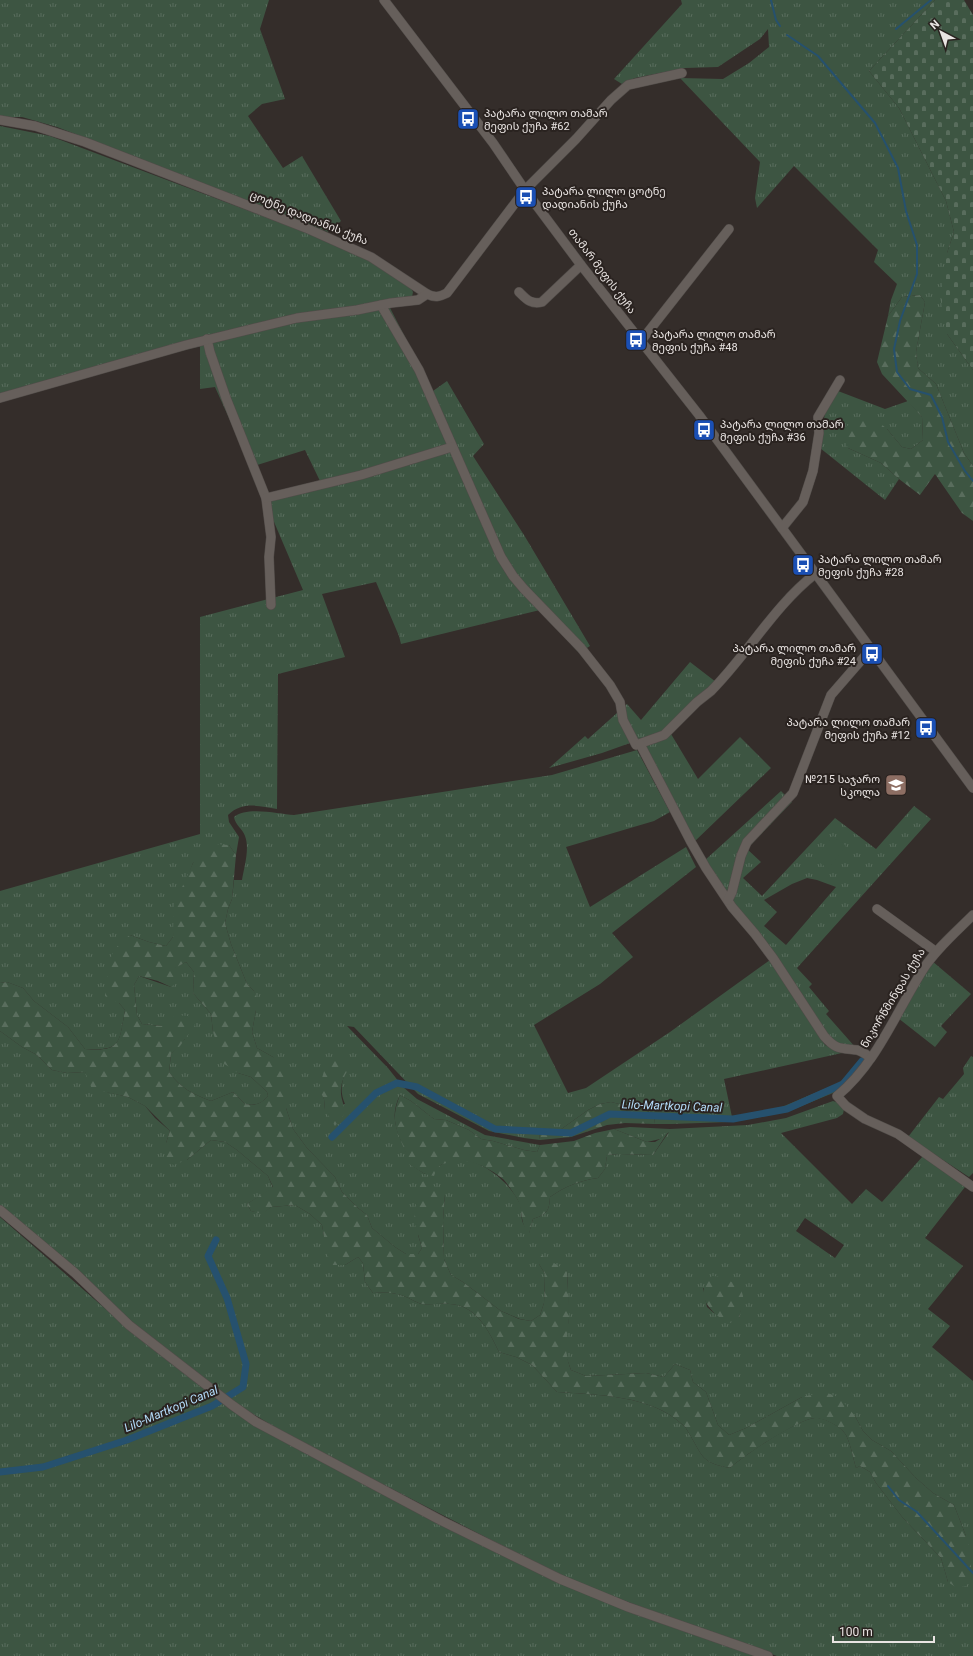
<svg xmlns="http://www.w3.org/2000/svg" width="973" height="1656" viewBox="0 0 973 1656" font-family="Roboto,'Noto Sans Georgian',sans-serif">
<defs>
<pattern id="grass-tufts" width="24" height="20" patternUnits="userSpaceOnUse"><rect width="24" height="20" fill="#3d5542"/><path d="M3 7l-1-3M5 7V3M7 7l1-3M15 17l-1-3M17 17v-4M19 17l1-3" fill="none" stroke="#596d5d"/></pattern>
<pattern id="forest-firs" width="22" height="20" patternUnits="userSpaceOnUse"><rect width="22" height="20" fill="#3d5542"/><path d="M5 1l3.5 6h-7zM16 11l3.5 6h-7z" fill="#596d5d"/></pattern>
<pattern id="cemetery-stones" width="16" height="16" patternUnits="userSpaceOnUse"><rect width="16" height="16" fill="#3d5542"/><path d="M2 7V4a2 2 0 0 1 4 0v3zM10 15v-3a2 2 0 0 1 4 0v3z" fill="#596d5d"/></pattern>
</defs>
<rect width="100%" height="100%" fill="#342d2a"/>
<g fill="url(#grass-tufts)" fill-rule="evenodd">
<polygon points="0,0 269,0 260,29 285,99 262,104 248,116 283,168 302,156 341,221 328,232 57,127 22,117 0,117"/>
<polygon points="681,0 935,0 869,71 899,108 946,201 954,232 947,253 947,334 973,370 973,466 964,453 936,384 918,368 916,352 925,302 920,295 902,297 888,316 891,300 897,284 874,262 878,250 794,166 757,208 755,198 760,162 680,78 723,79 749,63 769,47 768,29 760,39 718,67 685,68 635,78 622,84 614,79 682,4"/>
<polygon points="0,126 50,136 350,249 375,264 410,287 413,292 412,297 354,309 0,395"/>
<path d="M390,308L433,391L447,381L484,444L473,456L524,535L590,646L579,653L540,610L401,644L399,636L376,582L322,594L345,657L278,674L277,809C259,806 243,801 228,815L229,822L239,837L236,855L229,845L193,863L185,884L173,937L166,946L149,942L130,935L119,1003L125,1010C119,1043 122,1051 85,1049L68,1027L34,1001L23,988L7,982L0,983V891L200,834V617L303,590L263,496L320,481L305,450L251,467L215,387L200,389V346L297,322Z"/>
<polygon points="838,391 885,409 908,401 922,417 923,440 911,449 902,447 887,429 848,448 881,463 899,479 885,500 820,448 825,412"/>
<polygon points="690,662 716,682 661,732 602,753 549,768 585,736 588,739 627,704 641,720"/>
<polygon points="671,734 698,779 740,737 771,768 694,842 645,746"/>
<path d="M637,750L670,812L654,821L566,847L590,907L686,847L696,867L612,933L633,957L600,984L534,1025L568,1093L586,1088L670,1032L770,960L825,1045L842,1053L724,1079L732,1117L777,1109L834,1085L836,1086L850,1073L854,1066L862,1059L866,1060L847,1086L833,1093L787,1112L729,1122L672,1124H654L655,1116L648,1111L611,1102L600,1104L588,1110L560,1130L551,1133H539L540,1140L524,1138L489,1131L418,1094L354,1027L347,1026L388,1068L403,1087L417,1099L485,1135L540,1145L537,1152L524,1150L493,1141L481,1139L469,1130L446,1120L434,1119L411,1101L400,1095C386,1123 403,1139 411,1165L425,1174C433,1169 441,1164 450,1161C475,1153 509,1181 519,1202C522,1208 521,1214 522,1220C523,1225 527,1229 529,1233L533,1219C547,1214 549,1212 550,1197C564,1187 581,1180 598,1178L605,1169L607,1155L620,1154L653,1155L669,1132L660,1139L647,1142L614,1129L630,1127L670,1129L748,1125L786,1118L833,1101L839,1103L844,1109L843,1114L837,1118L781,1133L852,1204L866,1189L882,1202L923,1156L965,1187L925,1238L963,1266L928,1309L950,1326L932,1347L973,1381V1656H777L691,1626L563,1577L291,1437L235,1403L130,1320L0,1207V1031L22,1047L37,1055L52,1070L67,1073L85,1072L107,1092L128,1097L145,1106L155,1118L170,1131L166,1143L187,1160L211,1140L225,1142L237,1150L268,1176L273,1188L247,1204L251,1211L263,1213L271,1207L295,1205L310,1214L322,1225L324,1236L345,1265L358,1257L363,1263L365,1282L373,1293C384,1292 395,1292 406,1297C411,1299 417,1303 422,1304C431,1305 441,1303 450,1304C476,1305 489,1331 499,1352L516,1357L532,1365L557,1392C599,1395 651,1395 683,1425C686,1427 688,1432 690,1435C703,1457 702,1463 730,1468C743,1456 798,1419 815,1418C824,1417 842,1427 846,1435C851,1445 853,1458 856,1468L860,1466L870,1472L876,1483L903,1518L941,1558L948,1582L966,1536L954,1505L933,1493L916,1478L891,1451L872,1440L863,1431L855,1416L802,1397L746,1428L729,1435L718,1425L706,1392L693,1382L690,1370L675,1364L664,1377L646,1373L586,1376L571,1370L566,1356V1336L569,1319L567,1271L539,1264L545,1274L544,1303L540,1315L531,1321L520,1319L501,1311L463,1282L451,1275L444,1259L443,1220L445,1194L424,1200L418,1235L422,1248L418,1254H406L395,1247L372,1228L367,1215L358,1208L342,1192L335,1177L307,1148L293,1129L286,1108V1098L273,1057L257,1048L252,1032L256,1010L254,991L247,984L231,944L225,923L228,909L232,899L234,880H242C244,867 250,849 245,836C243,829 235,825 234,817C247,806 279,814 294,815L552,775ZM345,1073C341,1084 340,1092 345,1104L325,1110L324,1099L320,1089ZM805,1218L844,1245L835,1258L796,1231ZM703,1288L741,1307L739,1318L714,1313L707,1307Z"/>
<path d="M781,791L792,802L747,849L761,862L743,878L762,896L835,818L876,849L914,806L931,819L797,968L812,984L809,987L829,1011L826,1014L856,1048L834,1044L733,906L704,861ZM807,878L817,880L836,887L786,945L764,926L777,912L764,900L792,884Z"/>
<polygon points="932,961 971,994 941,1026 947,1032 935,1047 898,1018"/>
<path d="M186,962L194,972L193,993L211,1014L213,1032L238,1073L251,1077L267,1092L268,1096C261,1104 256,1106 245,1104L233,1092L211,1101C193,1094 180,1088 169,1072L171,1054L185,1039L162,1026L142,1024L137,1015L134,985L139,976L171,987L174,968Z"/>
<polygon points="971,1056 973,1057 973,1173 969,1177 908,1137 939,1097 943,1099 964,1074 963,1068"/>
<polygon points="0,1217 132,1332 214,1396 557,1580 759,1656 0,1656"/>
</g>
<g fill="url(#forest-firs)" fill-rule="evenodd">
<polygon points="920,295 925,302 916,352 918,368 936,384 964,453 973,466 973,521 962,513 935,474 920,495 899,479 881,463 848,448 841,432 852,421 874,418 887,429 902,447 911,449 923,440 922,417 882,374 877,362 888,316 902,297"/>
<path d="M212,844L229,845L236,855L232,899L228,909L225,923L231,944L247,984L254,991L259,1004L256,1010L252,1032L257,1048L273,1057L286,1071V1108L293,1129L307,1148L335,1177L342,1192L358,1208L367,1215L372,1228L395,1247L406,1254H418L422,1248L414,1221L416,1204L423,1200L419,1194L420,1183L425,1180L445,1194L443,1220L444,1259L451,1275L463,1282L501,1311L519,1319L531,1321L540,1315L544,1303L545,1274L539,1264L534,1251L567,1271C567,1287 570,1303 569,1318C568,1340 562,1346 571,1370L586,1376L646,1373L664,1377L675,1364L690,1370L693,1382L706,1392L718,1425L729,1435L746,1428L802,1397L825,1392L840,1398L855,1416L863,1431L872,1440L891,1451L916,1478L933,1493L954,1505L966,1536L971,1554V1579L966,1586L957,1588L948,1582L941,1558L903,1518L876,1483L870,1472L860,1466L856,1468C853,1458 851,1445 846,1435C842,1427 824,1418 815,1418C799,1419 743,1456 730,1468C702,1463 703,1457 690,1435C688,1432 686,1427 683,1425C651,1395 599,1395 557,1392L532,1365L516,1357L499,1352C489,1331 476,1305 450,1304C441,1303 431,1305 422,1304C417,1303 411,1299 406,1297C394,1292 384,1292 373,1293L365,1282L363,1263L358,1257L345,1265H332L327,1254L322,1225L310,1214L295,1205L271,1207L263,1214L251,1211L247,1204L273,1187L268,1176L237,1150L225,1142L211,1140L187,1160L173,1165L165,1156L166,1143L170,1131L145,1106L128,1097L92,1089L85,1072L67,1073L52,1070L37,1055L22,1047L0,1031V983L7,982L23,988L34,1001L68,1027L85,1049C121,1052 119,1043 125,1010L119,1003L105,996C109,967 105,953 130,935L149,942L166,946L173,937L174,905L193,863ZM186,962L194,972L193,993L211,1014L213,1032L223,1063L238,1073L251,1077L267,1092L268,1096C261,1104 255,1106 245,1104L233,1092L211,1101C193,1094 180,1088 169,1072L171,1054L180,1046L195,1025L188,1016L176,1015L162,1026L142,1024L137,1015L134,985L139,976L158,981L171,987L182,978L175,968Z"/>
<path d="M346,1058L352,1065C345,1073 340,1083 341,1094C342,1103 346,1107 343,1116C342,1120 337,1123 335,1126L325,1110L324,1099L319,1089L326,1064L335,1059Z"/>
<path d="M400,1095L411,1101L434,1119L446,1120L469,1130L481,1139L493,1141L524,1150L537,1152L540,1145L574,1141L595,1133L614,1129L647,1142H655L660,1139L670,1129L653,1155L620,1154L607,1155L605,1169L598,1178C581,1180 564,1187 550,1197C549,1212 547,1214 533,1219L529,1234C519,1223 524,1209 516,1197C512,1191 508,1184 503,1179C489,1167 464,1155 446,1163C443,1164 439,1165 438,1168C436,1170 435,1173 434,1176L425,1174L410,1165C402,1136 387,1127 400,1095Z"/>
<polygon points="611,1102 648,1111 655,1116 654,1124 625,1123 607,1125 571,1137 540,1140 539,1133 550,1133 560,1130 588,1110 600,1104"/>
<path d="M712,1276C723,1277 741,1283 743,1296C744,1302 740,1312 739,1318L730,1323C711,1315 692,1293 712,1276Z"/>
</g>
<polygon fill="url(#cemetery-stones)" points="935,0 964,0 973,15 973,370 947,334 940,296 947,253 954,232 946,201 899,108 869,71"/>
<polygon fill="#3d5542" points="833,836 846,846 828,869 815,859"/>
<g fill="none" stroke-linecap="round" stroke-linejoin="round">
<g stroke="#26516e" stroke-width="2">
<polyline points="771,0 776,20 780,26"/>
<polyline points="896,29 931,0"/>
<polyline points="787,35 818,56 875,123 898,168 906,211 917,245 917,274 900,321 894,349 897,372 910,389 931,395 942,417 948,442 965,471 973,481"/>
<polyline points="888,1486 899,1500 917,1512 973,1573"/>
</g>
<g stroke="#26516e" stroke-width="7">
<polyline points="332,1137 376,1093 397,1083 417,1087 495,1129 571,1133 610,1114 733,1119 787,1109 843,1084 862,1061"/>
<polyline points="0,1472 43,1467 127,1440 212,1406 243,1387 246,1364 227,1298 208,1256 216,1240"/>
</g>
<g stroke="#514c49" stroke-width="10">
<g id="minor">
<polyline points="384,0 493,143 525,190 581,265 699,415 973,788"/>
<path d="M0,120L35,126L85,142L306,228L371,257L427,294C435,298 439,297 447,293L525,190L576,139L611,100L628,85L682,73"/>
<path d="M519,292C526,299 531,305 542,302L581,265"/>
<path d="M381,305L419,370L501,557L513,576L524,589L581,648L610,685L620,702L623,720L636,745L664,735L697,702L711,691C748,654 774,606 815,574"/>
<polyline points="207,339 210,352 226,398 266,498 271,537 269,557 271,605"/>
<polyline points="641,341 729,229"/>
<polyline points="0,398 186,345 297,318 357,310 391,303 418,300 427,294"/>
<polyline points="266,498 361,475 452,447"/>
<polyline points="782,528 803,502 813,471 819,433 818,417 840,380"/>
<path d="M640,744L691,842L706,868L732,907L755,934L773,958L824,1036C836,1050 840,1048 857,1050C862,1051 867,1055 871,1058"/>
<polyline points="728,900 732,892 741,856 747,842 793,793 831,695 871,649"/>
<polyline points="877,909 935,951"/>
<path d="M973,915C956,932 937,948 924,968C896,1012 877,1063 837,1096L846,1106L865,1119L898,1134L973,1187"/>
<polyline points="0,1210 75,1273 129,1325 232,1405 256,1422 442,1521 560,1579 628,1607 768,1656"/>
</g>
</g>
<use href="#minor" stroke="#665f5b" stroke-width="9"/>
</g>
<defs>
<g id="bus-square" transform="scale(1.15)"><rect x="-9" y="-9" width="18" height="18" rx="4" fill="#1a4fb4" stroke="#2a2320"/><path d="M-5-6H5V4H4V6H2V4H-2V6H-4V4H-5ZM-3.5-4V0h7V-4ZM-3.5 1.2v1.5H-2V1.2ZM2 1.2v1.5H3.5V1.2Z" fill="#fff"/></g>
<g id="school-square" transform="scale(1.15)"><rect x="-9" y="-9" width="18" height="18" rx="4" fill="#8d6e63" stroke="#2a2320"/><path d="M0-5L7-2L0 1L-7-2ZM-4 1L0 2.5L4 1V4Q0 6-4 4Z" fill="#fff"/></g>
</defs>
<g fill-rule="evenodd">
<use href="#bus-square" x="468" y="119"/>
<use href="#bus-square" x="526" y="197"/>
<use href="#bus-square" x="636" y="340"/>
<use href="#bus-square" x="704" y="430"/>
<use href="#bus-square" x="803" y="565"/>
<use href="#bus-square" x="872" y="654"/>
<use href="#bus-square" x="926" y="728"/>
<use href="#school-square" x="896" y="785"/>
</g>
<g text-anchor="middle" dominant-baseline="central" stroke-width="4" stroke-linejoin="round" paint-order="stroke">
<g font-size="11" fill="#e9e4e2" stroke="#2a2320" text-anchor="start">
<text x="484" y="113">პატარა ლილო თამარ<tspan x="484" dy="13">მეფის ქუჩა #62</tspan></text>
<text x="542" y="191">პატარა ლილო ცოტნე<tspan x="542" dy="13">დადიანის ქუჩა</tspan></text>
<text x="652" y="334">პატარა ლილო თამარ<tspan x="652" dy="13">მეფის ქუჩა #48</tspan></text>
<text x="720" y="424">პატარა ლილო თამარ<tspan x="720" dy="13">მეფის ქუჩა #36</tspan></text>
<text x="818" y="559">პატარა ლილო თამარ<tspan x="818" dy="13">მეფის ქუჩა #28</tspan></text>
<text x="856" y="648" text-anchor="end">პატარა ლილო თამარ<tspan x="856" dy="13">მეფის ქუჩა #24</tspan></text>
<text x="910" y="722" text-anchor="end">პატარა ლილო თამარ<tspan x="910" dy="13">მეფის ქუჩა #12</tspan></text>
<text x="880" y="779" text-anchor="end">№215 საჯარო<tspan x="880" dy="13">სკოლა</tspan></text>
</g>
<g font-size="11" fill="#e9e4e2" stroke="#2a2320">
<text transform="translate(309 218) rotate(22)">ცოტნე დადიანის ქუჩა</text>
<text transform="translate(602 271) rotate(53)">თამარ მეფის ქუჩა</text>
<text transform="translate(893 998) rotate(-59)">ნიკორწმინდას ქუჩა</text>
</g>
<g font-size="12" font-style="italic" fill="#b3dbf9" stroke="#2a2320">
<text transform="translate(672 1106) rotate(2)">Lilo-Martkopi Canal</text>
<text transform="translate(171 1409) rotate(-23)">Lilo-Martkopi Canal</text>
</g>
</g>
<g transform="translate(941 32) rotate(319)" stroke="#2a2320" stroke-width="3" paint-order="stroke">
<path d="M0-3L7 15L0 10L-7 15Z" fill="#e9e4e2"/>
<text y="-6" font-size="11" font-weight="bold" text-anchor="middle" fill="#e9e4e2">N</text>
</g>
<path d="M833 1636v6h101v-6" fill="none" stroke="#e9e4e2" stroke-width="2"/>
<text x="839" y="1636" font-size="12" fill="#e9e4e2" stroke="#2a2320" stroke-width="3" paint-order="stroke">100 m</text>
</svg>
